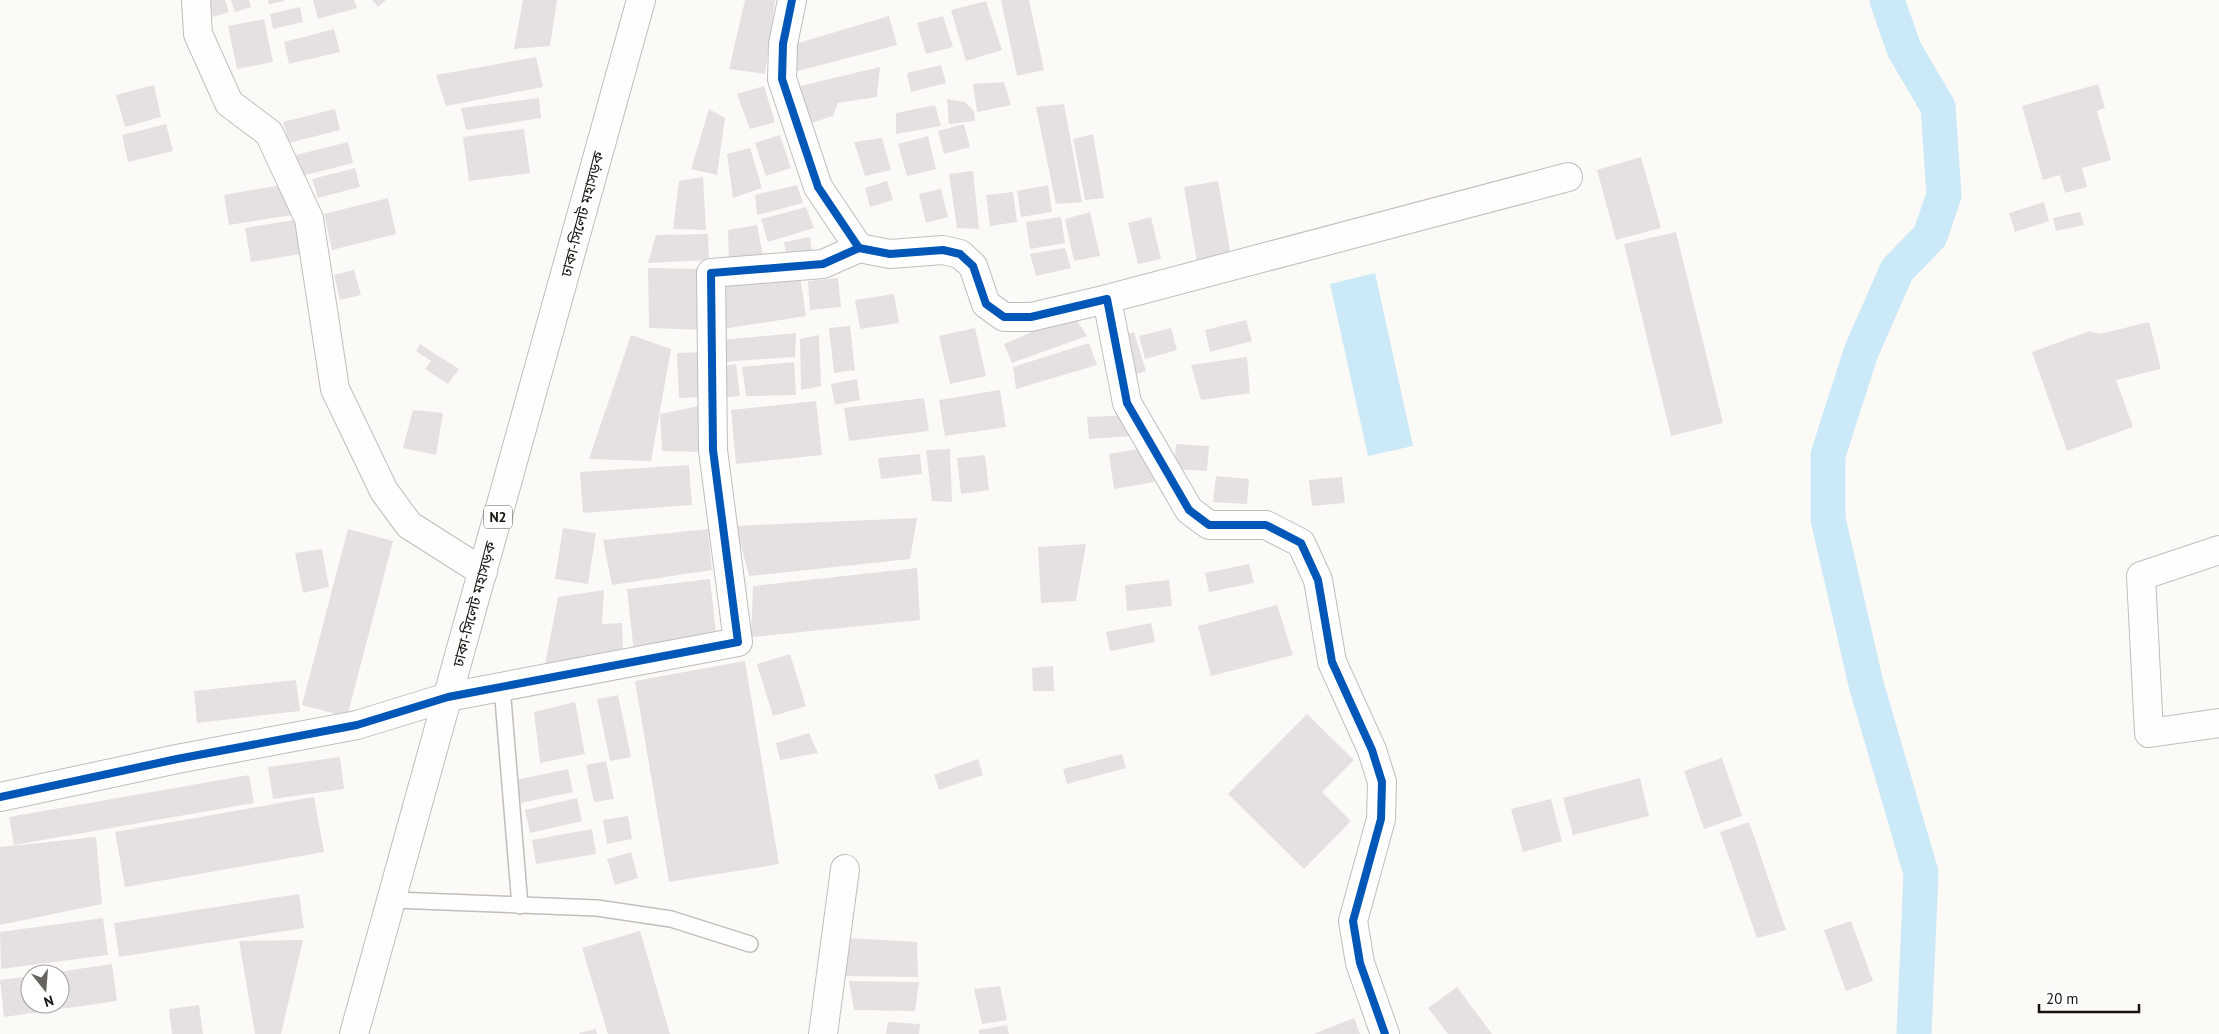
<svg xmlns="http://www.w3.org/2000/svg" width="2219" height="1034" viewBox="0 0 2219 1034" font-family="'PT Sans','Noto Sans Bengali',sans-serif">
<rect width="100%" height="100%" fill="#fcfaf7"/>
<polygon fill="#cbe9f7" points="1375,273 1413,446 1368,456 1330,284"/>
<g fill="none" stroke-linecap="round" stroke-linejoin="round">
<polyline stroke="#cbe9f7" stroke-width="35" points="1887,0 1904,49 1938,107 1944,195 1930,236 1897,270 1861,352 1828,455 1828,519 1866,684 1921,873 1914,1034"/>
</g>
<g fill="#e5e1e2">
<polygon points="208,0 225,0 229,12 213,17"/>
<polygon points="231,0 249,0 251,7 235,12"/>
<polygon points="268,0 284,0 284,1 269,4"/>
<polygon points="313,0 354,0 357,8 318,19"/>
<polygon points="372,0 386,0 378,7"/>
<polygon points="523,0 557,0 550,46 514,49"/>
<polygon points="745,0 775,0 765,74 729,69"/>
<polygon points="1001,0 1029,0 1044,70 1017,76"/>
<polygon points="986,1 1002,50 966,61 951,10"/>
<polygon points="300,7 303,22 273,29 270,14"/>
<polygon points="889,16 897,45 787,74 792,45"/>
<polygon points="943,16 953,47 926,54 917,23"/>
<polygon points="264,19 273,62 237,69 228,26"/>
<polygon points="334,29 340,52 289,64 284,42"/>
<polygon points="536,57 543,87 446,106 436,75"/>
<polygon points="941,65 946,83 911,92 907,73"/>
<polygon points="880,67 877,97 838,103 833,116 808,124 792,88"/>
<polygon points="1004,82 1011,105 977,112 973,84"/>
<polygon points="2098,84 2105,108 2097,111 2111,160 2082,168 2087,187 2065,193 2060,175 2043,180 2022,106"/>
<polygon points="154,85 161,117 125,127 116,95"/>
<polygon points="764,86 775,122 750,129 737,94"/>
<polygon points="539,98 541,118 466,130 461,108"/>
<polygon points="947,99 965,102 974,111 975,121 949,124"/>
<polygon points="1064,104 1082,202 1056,204 1036,107"/>
<polygon points="935,105 941,126 896,134 896,113"/>
<polygon points="335,109 340,130 289,143 283,122"/>
<polygon points="709,109 725,118 717,175 691,169"/>
<polygon points="166,124 173,151 128,162 122,135"/>
<polygon points="964,124 970,147 944,154 938,131"/>
<polygon points="524,129 530,173 469,181 463,137"/>
<polygon points="1093,134 1104,198 1085,200 1073,139"/>
<polygon points="780,135 791,168 766,176 755,143"/>
<polygon points="928,136 936,169 907,176 898,144"/>
<polygon points="882,138 891,170 865,176 854,142"/>
<polygon points="348,142 353,163 302,176 296,155"/>
<polygon points="750,148 762,188 733,198 727,154"/>
<polygon points="1641,157 1661,228 1616,240 1597,170"/>
<polygon points="355,168 360,187 318,198 312,179"/>
<polygon points="973,171 979,229 957,228 949,174"/>
<polygon points="703,177 706,230 673,229 679,181"/>
<polygon points="887,181 893,200 870,207 865,188"/>
<polygon points="1218,181 1231,256 1197,262 1184,187"/>
<polygon points="286,184 292,215 229,225 224,195"/>
<polygon points="797,185 803,203 757,215 755,195"/>
<polygon points="1048,185 1052,212 1021,217 1017,191"/>
<polygon points="941,189 948,217 926,223 919,194"/>
<polygon points="1013,192 1017,222 990,226 986,195"/>
<polygon points="388,198 396,234 332,250 324,214"/>
<polygon points="2044,202 2049,221 2015,232 2009,213"/>
<polygon points="806,207 814,228 768,242 761,219"/>
<polygon points="1090,212 1100,256 1074,261 1065,219"/>
<polygon points="2080,212 2084,225 2056,231 2053,218"/>
<polygon points="1061,217 1065,243 1030,249 1026,222"/>
<polygon points="1151,217 1161,259 1138,264 1128,223"/>
<polygon points="295,220 301,254 251,262 245,228"/>
<polygon points="757,225 765,265 729,268 728,230"/>
<polygon points="1676,232 1723,423 1671,436 1624,244"/>
<polygon points="708,234 709,260 648,263 656,235"/>
<polygon points="810,237 813,261 788,264 784,242"/>
<polygon points="1065,248 1071,268 1036,276 1030,254"/>
<polygon points="648,268 704,269 706,330 649,328"/>
<polygon points="354,270 361,295 340,300 334,275"/>
<polygon points="800,275 806,316 723,329 717,287"/>
<polygon points="838,278 841,307 810,310 808,281"/>
<polygon points="894,294 899,323 860,329 855,300"/>
<polygon points="1073,314 1087,336 1012,363 1004,344"/>
<polygon points="1246,320 1252,341 1210,352 1205,330"/>
<polygon points="2149,322 2161,369 2116,380 2133,427 2067,451 2032,352 2090,331 2100,334"/>
<polygon points="850,326 855,370 834,373 829,328"/>
<polygon points="975,328 986,376 950,384 939,336"/>
<polygon points="1171,328 1177,350 1145,359 1139,336"/>
<polygon points="1134,332 1146,371 1130,376 1118,337"/>
<polygon points="796,333 795,357 722,362 720,340"/>
<polygon points="631,335 671,349 651,461 589,459"/>
<polygon points="819,335 821,386 801,390 800,339"/>
<polygon points="1089,343 1097,365 1016,389 1013,367"/>
<polygon points="420,344 459,369 448,384 425,369 431,361 416,351"/>
<polygon points="705,352 707,397 679,398 677,353"/>
<polygon points="1247,357 1250,393 1201,400 1191,365"/>
<polygon points="794,362 796,395 746,396 742,367"/>
<polygon points="736,364 740,396 720,398 717,367"/>
<polygon points="857,379 860,400 835,405 831,384"/>
<polygon points="1000,390 1006,427 945,436 939,400"/>
<polygon points="924,398 929,431 849,441 844,408"/>
<polygon points="816,401 822,455 736,464 731,410"/>
<polygon points="703,405 702,452 662,451 660,414"/>
<polygon points="413,410 443,413 436,455 403,448"/>
<polygon points="1129,415 1131,436 1089,439 1087,417"/>
<polygon points="1176,444 1209,446 1207,471 1174,469"/>
<polygon points="1149,447 1154,482 1114,489 1109,454"/>
<polygon points="950,449 952,502 932,501 926,450"/>
<polygon points="920,454 922,474 881,479 878,458"/>
<polygon points="985,455 989,490 961,494 957,458"/>
<polygon points="689,465 692,505 583,513 580,472"/>
<polygon points="1216,476 1249,479 1247,504 1213,502"/>
<polygon points="1342,477 1345,503 1312,506 1309,480"/>
<polygon points="917,518 910,559 749,576 736,526"/>
<polygon points="563,528 596,533 588,584 555,579"/>
<polygon points="348,529 393,541 347,717 302,705"/>
<polygon points="708,529 712,570 612,585 603,540"/>
<polygon points="1086,544 1076,601 1041,603 1038,547"/>
<polygon points="322,549 329,587 303,593 295,553"/>
<polygon points="1249,564 1254,583 1209,592 1205,573"/>
<polygon points="917,568 920,620 751,637 753,586"/>
<polygon points="710,579 717,642 634,653 627,589"/>
<polygon points="1169,580 1172,606 1127,611 1125,585"/>
<polygon points="604,590 602,624 622,623 623,650 545,665 558,597"/>
<polygon points="1277,605 1293,655 1211,676 1198,626"/>
<polygon points="1151,623 1155,642 1110,651 1106,632"/>
<polygon points="790,654 806,706 773,716 757,664"/>
<polygon points="745,661 779,864 669,882 635,681"/>
<polygon points="1053,666 1054,691 1033,691 1032,668"/>
<polygon points="296,680 300,711 197,723 194,691"/>
<polygon points="618,695 631,757 610,761 597,699"/>
<polygon points="575,702 585,754 540,763 534,712"/>
<polygon points="1307,714 1354,760 1322,792 1351,821 1304,869 1228,794"/>
<polygon points="809,733 818,753 780,760 776,743"/>
<polygon points="1122,754 1126,768 1067,784 1063,769"/>
<polygon points="340,757 344,789 273,799 268,767"/>
<polygon points="1722,758 1742,816 1704,829 1684,771"/>
<polygon points="978,759 983,775 939,790 934,775"/>
<polygon points="606,761 614,799 594,802 586,765"/>
<polygon points="568,769 573,792 521,803 516,780"/>
<polygon points="249,775 254,803 14,845 9,817"/>
<polygon points="1640,778 1649,816 1573,835 1563,798"/>
<polygon points="314,797 324,852 125,887 115,832"/>
<polygon points="577,798 582,821 530,833 525,810"/>
<polygon points="1551,799 1562,841 1523,852 1511,809"/>
<polygon points="628,816 632,839 607,844 603,820"/>
<polygon points="1749,822 1786,930 1757,938 1720,832"/>
<polygon points="592,829 596,854 536,864 532,840"/>
<polygon points="96,837 102,904 0,925 0,847"/>
<polygon points="631,852 638,878 615,885 607,859"/>
<polygon points="299,894 304,928 119,957 114,923"/>
<polygon points="103,918 108,955 1,969 0,932"/>
<polygon points="1851,921 1873,981 1846,991 1824,930"/>
<polygon points="640,931 670,1034 608,1034 582,948"/>
<polygon points="847,938 917,942 918,977 843,976"/>
<polygon points="303,940 281,1034 255,1034 239,941"/>
<polygon points="112,964 117,1001 4,1017 0,980 30,976 30,1004 60,1004 60,974 51,973"/>
<polygon points="849,981 919,982 915,1011 854,1010"/>
<polygon points="1000,986 1007,1020 982,1024 974,989"/>
<polygon points="1457,987 1492,1034 1448,1034 1428,1008"/>
<polygon points="199,1005 203,1034 172,1034 169,1009"/>
<polygon points="1354,1018 1360,1034 1313,1034"/>
<polygon points="888,1022 920,1024 919,1034 886,1034"/>
<polygon points="1007,1025 1009,1034 979,1034 979,1030"/>
<polygon points="596,1029 597,1034 579,1034 579,1033"/>
</g>
<g fill="none" stroke-linecap="round" stroke-linejoin="round">
<g stroke="#c1beba" stroke-width="18">
<g id="lane">
<polyline points="502,687 520,906"/>
<polyline points="393,900 597,908 671,919 750,944"/>
</g>
</g>
<g stroke="#c1beba" stroke-width="30">
<g id="street">
<polyline points="196,0 198,34 229,103 269,133 309,219 335,389 384,491 409,525 483,572"/>
<polyline points="792,0 783,44 782,79 818,187 859,248 890,254 943,250 960,254 973,266 986,304 1004,317 1031,317 1107,299 1127,403 1189,510 1209,525 1266,525 1301,543 1318,580 1332,662 1372,750 1382,782 1381,819 1353,921 1360,963 1385,1034"/>
<polyline points="1107,299 1568,177"/>
<polyline points="2219,550 2141,576 2149,733 2219,723"/>
<polyline points="0,797 177,759 357,725 448,697 738,642 713,450 711,273 823,264 859,248"/>
<polyline points="823,1034 845,869"/>
</g>
</g>
<g stroke="#c1beba" stroke-width="30">
<polyline id="highway" points="354,1034 641,0"/>
</g>
<use href="#lane" stroke="#fffefe" stroke-width="15"/>
<use href="#street" stroke="#fffefe" stroke-width="28"/>
<use href="#highway" stroke="#fffefe" stroke-width="28"/>
<g stroke="#fff" stroke-width="11">
<g id="cycleway">
<polyline points="792,0 783,44 782,79 818,187 859,248 890,254 943,250 960,254 973,266 986,304 1004,317 1031,317 1107,299 1127,403 1189,510 1209,525 1266,525 1301,543 1318,580 1332,662 1372,750 1382,782 1381,819 1353,921 1360,963 1385,1034"/>
<polyline points="0,797 177,759 357,725 448,697 738,642 713,450 711,273 823,264 859,248"/>
</g>
</g>
<use href="#cycleway" stroke="#0057b8" stroke-width="8"/>
</g>
<g text-anchor="middle" dominant-baseline="central" stroke-width="5" stroke-linejoin="round" paint-order="stroke">
<rect fill="#fff" stroke="#5d5a56" stroke-width="1" x="484" y="505.5" width="28" height="23" rx="4"/>
<g font-size="14" font-weight="bold" fill="#17140e">
<text x="498" y="517">N2</text>
</g>
<g font-size="15" fill="#17140e" stroke="#fff">
<text transform="translate(582 214) rotate(-75)">ঢাকা-সিলেট মহাসড়ক</text>
<text transform="translate(474 604) rotate(-75)">ঢাকা-সিলেট মহাসড়ক</text>
</g>
</g>
<g transform="translate(45 989) rotate(163)"><circle r="24" fill="#ffffff" stroke="#a2a19f"/>
<path d="M0-4L9 19L0 12L-9 19Z" fill="#676460"/>
<text y="-8" font-size="14" font-weight="bold" text-anchor="middle" fill="#17140e">N</text>
</g>
<path d="M2039 1004v8h100v-8" fill="none" stroke="#17140e" stroke-width="2.5"/>
<text x="2046" y="1004" font-size="15" fill="#17140e" stroke="#ffffff" stroke-width="4" paint-order="stroke">20 m</text>
</svg>
